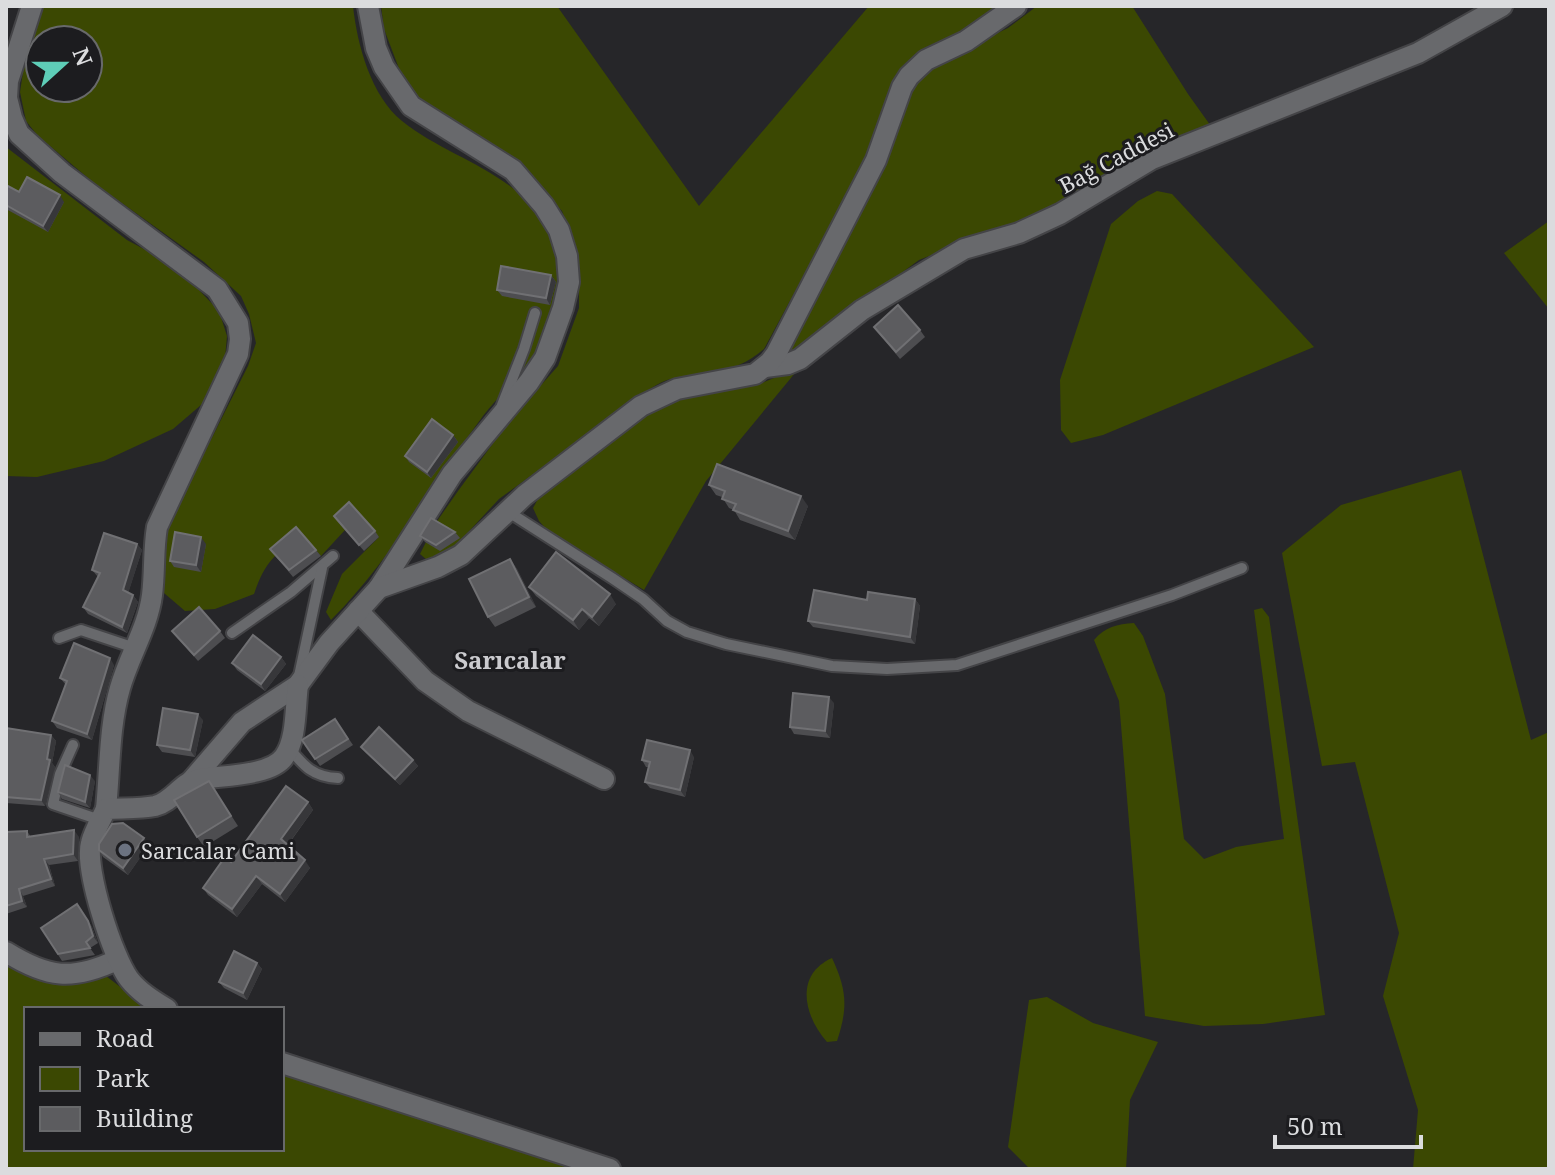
<svg xmlns="http://www.w3.org/2000/svg" width="1555" height="1175" viewBox="0 0 1555 1175" font-family="'Noto Serif',serif">
<rect width="100%" height="100%" fill="#262629"/>
<g fill="#3b4802" fill-rule="evenodd">
<path d="M42,6H353C357,44 371,96 402,121C438,150 486,164 521,195C541,213 562,247 559,274C557,298 550,323 540,345C530,367 499,395 483,416C432,484 391,560 331,620L326,612L342,574L379,537L338,522L345,530L321,556L301,534C273,557 266,560 254,594L215,609L185,611L164,593L162,569L167,527L248,366L256,343L249,314L241,296L204,262L94,183L38,136L26,121L20,92L25,59ZM40,40H88V88H40Z"/>
<path d="M381,6H557L699,206L869,6H1004L958,35L928,46L906,63L865,162L764,349C730,378 705,369 667,380C659,383 651,388 644,393L499,499L447,555L441,559L427,560L420,554L435,524L458,491L511,419L558,366L579,308V291L574,244L562,211L525,173L423,106L406,87L384,29Z"/>
<polygon points="1037,6 1132,6 1188,94 1213,129 1043,218 957,245 919,260 790,355 787,350 909,89 938,62 1008,28"/>
<polygon points="6,147 127,240 155,255 198,289 219,311 227,336 225,359 208,399 173,429 104,461 37,477 6,476"/>
<polygon points="1157,191 1172,194 1314,347 1103,435 1071,443 1061,430 1060,380 1111,224 1138,201"/>
<polygon points="1549,221 1549,309 1504,253"/>
<polygon points="800,367 706,481 644,590 550,533 539,521 533,508 539,497 648,412 691,396 757,385"/>
<polygon points="1461,470 1531,740 1549,732 1549,1169 1413,1169 1418,1110 1383,996 1399,933 1355,762 1322,766 1282,553 1341,505"/>
<path d="M1262,608L1269,617L1325,1015L1263,1024L1204,1026L1145,1016L1119,701L1094,640C1105,627 1117,624 1134,623L1143,636L1165,694L1184,839L1204,859L1236,847L1284,839L1254,610Z"/>
<polygon points="6,952 45,972 97,969 149,1009 26,1009 26,1149 282,1149 282,1073 572,1169 6,1169"/>
<path d="M832,958C847,990 848,1008 837,1041L827,1042C804,1016 794,975 832,958Z"/>
<polygon points="1047,997 1093,1023 1158,1042 1130,1100 1126,1169 1030,1169 1008,1147 1029,1000"/>
</g>
<g fill="none" stroke-linecap="round" stroke-linejoin="round">
<g stroke="#444447" stroke-width="14">
<g id="lane">
<polyline points="502,405 524,349 535,313"/>
<polyline points="507,511 612,578 643,599 667,621 687,632 726,644 832,666 887,669 957,665 1172,595 1242,568"/>
<polyline points="232,633 291,592 333,556"/>
<polyline points="59,638 81,630 135,648"/>
<polyline points="299,676 322,568"/>
<polyline points="73,745 60,774 53,804 100,820"/>
<path d="M289,748C304,766 313,777 338,778"/>
</g>
</g>
<g stroke="#444447" stroke-width="24">
<g id="street">
<path d="M32,6L8,81L7,98L12,118L19,134L62,173L217,289L238,323L240,339L238,354L157,527C153,550 155,572 152,595C148,627 129,656 120,688C109,726 110,769 106,809"/>
<polyline points="368,6 376,48 384,67 411,106 513,170 544,206 559,230 567,256 569,282 563,308 545,358 529,382 452,474 379,588"/>
<polyline points="765,367 788,364 800,359 862,310 964,249 1019,233 1060,214 1152,159 1418,53 1502,6"/>
<polyline points="358,611 425,681 468,711 604,779"/>
<polyline points="192,780 242,722 298,685 329,643 379,588 438,567 461,555 525,495 641,406 677,389 755,374 770,362 776,354 876,160 902,87 909,76 926,60 966,41 1016,6"/>
<path d="M6,952C48,978 72,981 117,960"/>
<path d="M167,1009C154,1001 139,992 129,979C113,958 84,868 91,843C94,831 101,820 106,809C122,808 140,809 155,806C172,802 181,783 196,780C218,775 270,777 284,757C297,740 295,706 298,685"/>
<polyline points="282,1063 610,1169"/>
</g>
</g>
<use href="#lane" stroke="#68696c" stroke-width="10"/>
<use href="#street" stroke="#68696c" stroke-width="20"/>
</g>
<g fill="#4d4d50">
<polygon points="6,185 19,192 64,202 48,232 6,209"/>
<polygon points="551,275 556,282 550,305 502,296 497,290"/>
<polygon points="874,327 920,330 925,337 900,359"/>
<polygon points="453,435 458,442 431,478 409,462 405,456"/>
<polygon points="709,485 808,506 795,540 740,520 734,510 729,508 722,497 716,495"/>
<polygon points="334,516 375,531 379,537 364,551"/>
<polygon points="455,532 460,538 440,551 425,542 420,536"/>
<polygon points="137,544 142,550 128,593 133,595 138,602 127,633 88,614 83,607 98,577 92,570"/>
<polygon points="206,544 201,572 174,567 170,561"/>
<polygon points="270,549 316,550 321,556 293,577"/>
<polygon points="510,559 517,569 536,607 495,627 488,617"/>
<polygon points="529,587 616,604 599,626 589,618 579,630 536,596"/>
<polygon points="915,599 920,606 915,644 813,627 808,621 867,600"/>
<polygon points="172,631 220,631 225,638 198,661"/>
<polygon points="281,657 286,664 265,691 237,670 232,663"/>
<polygon points="114,665 92,740 57,728 52,721 66,685 60,678"/>
<polygon points="834,703 830,738 794,734 790,727"/>
<polygon points="335,719 353,745 320,766 302,740"/>
<polygon points="203,720 195,757 162,752 157,745"/>
<polygon points="6,725 8,728 51,735 56,741 52,763 55,767 45,806 6,803"/>
<polygon points="361,747 413,760 418,766 400,785 366,753"/>
<polygon points="694,757 685,797 650,788 645,782 648,767 646,767 642,760"/>
<polygon points="95,781 90,808 62,799 58,792"/>
<polygon points="209,781 238,826 204,847 197,837"/>
<polygon points="308,802 313,810 288,845 310,868 285,902 262,884 237,917 208,895 203,888 231,862"/>
<polygon points="27,831 31,837 79,837 78,861 49,865 55,886 23,896 27,907 6,914 6,832"/>
<polygon points="149,845 128,875 103,857 99,850"/>
<polygon points="77,904 92,927 98,943 90,948 95,955 62,961 41,928"/>
<polygon points="257,963 262,969 247,1000 224,988 219,982"/>
</g>
<g fill="#37373a">
<polygon points="60,195 64,202 48,232 43,226"/>
<polygon points="551,275 556,282 550,305 546,298"/>
<polygon points="453,435 458,442 431,478 427,472"/>
<polygon points="801,496 808,506 795,540 788,531"/>
<polygon points="201,537 206,544 201,572 196,565"/>
<polygon points="137,544 142,550 127,597 123,590"/>
<polygon points="510,559 517,569 536,607 529,597"/>
<polygon points="610,594 616,604 599,626 592,617"/>
<polygon points="133,595 138,602 127,633 122,627"/>
<polygon points="915,599 920,606 915,644 910,637"/>
<polygon points="582,609 589,618 579,630 573,620"/>
<polygon points="281,657 286,664 265,691 261,684"/>
<polygon points="110,658 114,665 92,740 87,734"/>
<polygon points="829,697 834,703 830,738 825,731"/>
<polygon points="198,714 203,720 195,757 190,750"/>
<polygon points="51,735 56,741 52,763 55,767 45,806 41,800"/>
<polygon points="690,750 694,757 685,797 680,790"/>
<polygon points="413,760 418,766 400,785 395,779"/>
<polygon points="90,775 95,781 90,808 85,802"/>
<polygon points="308,802 313,810 286,847 281,839"/>
<polygon points="74,830 79,837 78,861 73,854"/>
<polygon points="144,838 149,845 128,875 123,868"/>
<polygon points="44,859 49,865 55,886 51,879"/>
<polygon points="305,860 310,868 285,902 280,894"/>
<polygon points="256,876 262,884 237,917 232,909"/>
<polygon points="19,889 23,896 27,907 22,901"/>
<polygon points="88,921 92,927 98,943 93,936"/>
<polygon points="257,963 262,969 247,1000 243,993"/>
</g>
<g fill="#5c5c5f" stroke="#707073" stroke-width="2">
<polygon points="27,177 60,195 43,226 6,205 6,185 19,192"/>
<polygon points="501,266 551,275 546,298 497,290"/>
<polygon points="898,305 920,330 896,352 874,327"/>
<polygon points="432,419 453,435 427,472 405,456"/>
<polygon points="717,464 801,496 788,531 733,510 736,504 722,499 725,491 709,485"/>
<polygon points="349,502 375,531 359,545 334,516"/>
<polygon points="431,518 455,532 436,545 420,536"/>
<polygon points="296,527 316,550 289,570 270,549"/>
<polygon points="175,532 201,537 196,565 170,561"/>
<polygon points="104,533 137,544 123,590 133,595 122,627 83,607 100,573 92,570"/>
<polygon points="556,552 610,594 592,617 582,609 573,620 529,587"/>
<polygon points="510,559 529,597 488,617 469,579"/>
<polygon points="814,590 867,600 868,592 915,599 910,637 808,621"/>
<polygon points="199,607 220,631 194,655 172,631"/>
<polygon points="253,635 281,657 261,684 232,663"/>
<polygon points="74,643 110,658 87,734 52,721 67,681 60,678"/>
<polygon points="793,693 829,697 825,731 790,727"/>
<polygon points="163,708 198,714 190,750 157,745"/>
<polygon points="335,719 348,739 315,759 302,740"/>
<polygon points="379,727 413,760 395,779 361,747"/>
<polygon points="6,728 51,735 47,759 50,760 41,800 6,797"/>
<polygon points="647,740 690,750 680,790 645,782 650,762 642,760"/>
<polygon points="65,765 90,775 85,802 58,792"/>
<polygon points="209,781 231,816 197,837 174,800"/>
<polygon points="286,786 308,802 281,839 305,860 280,894 256,876 232,909 203,888 225,857 231,862"/>
<polygon points="123,823 144,838 123,868 99,850 99,844 112,824"/>
<polygon points="74,830 73,854 44,859 51,879 19,889 22,901 6,906 6,832 27,831 27,837"/>
<polygon points="77,904 88,921 93,936 86,942 90,948 58,954 41,928"/>
<polygon points="234,951 257,963 243,993 219,982"/>
</g>
<circle fill="#6b7280" stroke="#1c1c1f" stroke-width="3" cx="125" cy="850" r="8"/>
<g text-anchor="middle" dominant-baseline="central" stroke-width="6" stroke-linejoin="round" paint-order="stroke">
<g font-size="22" fill="#dbdcde" stroke="#1c1c1f">
<text transform="translate(1116 157) rotate(-28)">Bağ Caddesi</text>
</g>
<g font-size="22" fill="#dbdcde" stroke="#1c1c1f" text-anchor="start">
<text x="141" y="850">Sarıcalar Cami</text>
</g>
<g font-size="24" font-weight="bold" fill="#cbcbcf" stroke="#1c1c1f">
<text x="510" y="659">Sarıcalar</text>
</g>
</g>
<rect width="1555" height="1175" fill="none" stroke="#dbdcde" stroke-width="16"/>
<rect x="24" y="1007" width="260" height="144" fill="#1c1c1f" stroke="#68696b" stroke-width="2"/>
<rect x="40" y="1033" width="40" height="12" fill="#68696c" stroke="#68696b" stroke-width="2"/>
<text x="96" y="1047" font-size="24" fill="#dbdcde">Road</text>
<rect x="40" y="1067" width="40" height="24" fill="#3b4802" stroke="#68696b" stroke-width="2"/>
<text x="96" y="1087" font-size="24" fill="#dbdcde">Park</text>
<rect x="40" y="1107" width="40" height="24" fill="#5c5c5f" stroke="#68696b" stroke-width="2"/>
<text x="96" y="1127" font-size="24" fill="#dbdcde">Building</text>
<g transform="translate(64 64) rotate(69)"><circle r="38" fill="#1c1c1f" stroke="#68696b" stroke-width="2"/>
<path d="M0-6L14 30L0 20L-14 30Z" fill="#5eceb8"/>
<text y="-12" font-size="22" font-weight="bold" text-anchor="middle" fill="#dbdcde">N</text>
</g>
<path d="M1275 1135v12h146v-12" fill="none" stroke="#dbdcde" stroke-width="4"/>
<text x="1287" y="1135" font-size="24" fill="#dbdcde" stroke="#1c1c1f" stroke-width="6" paint-order="stroke">50 m</text>
</svg>
